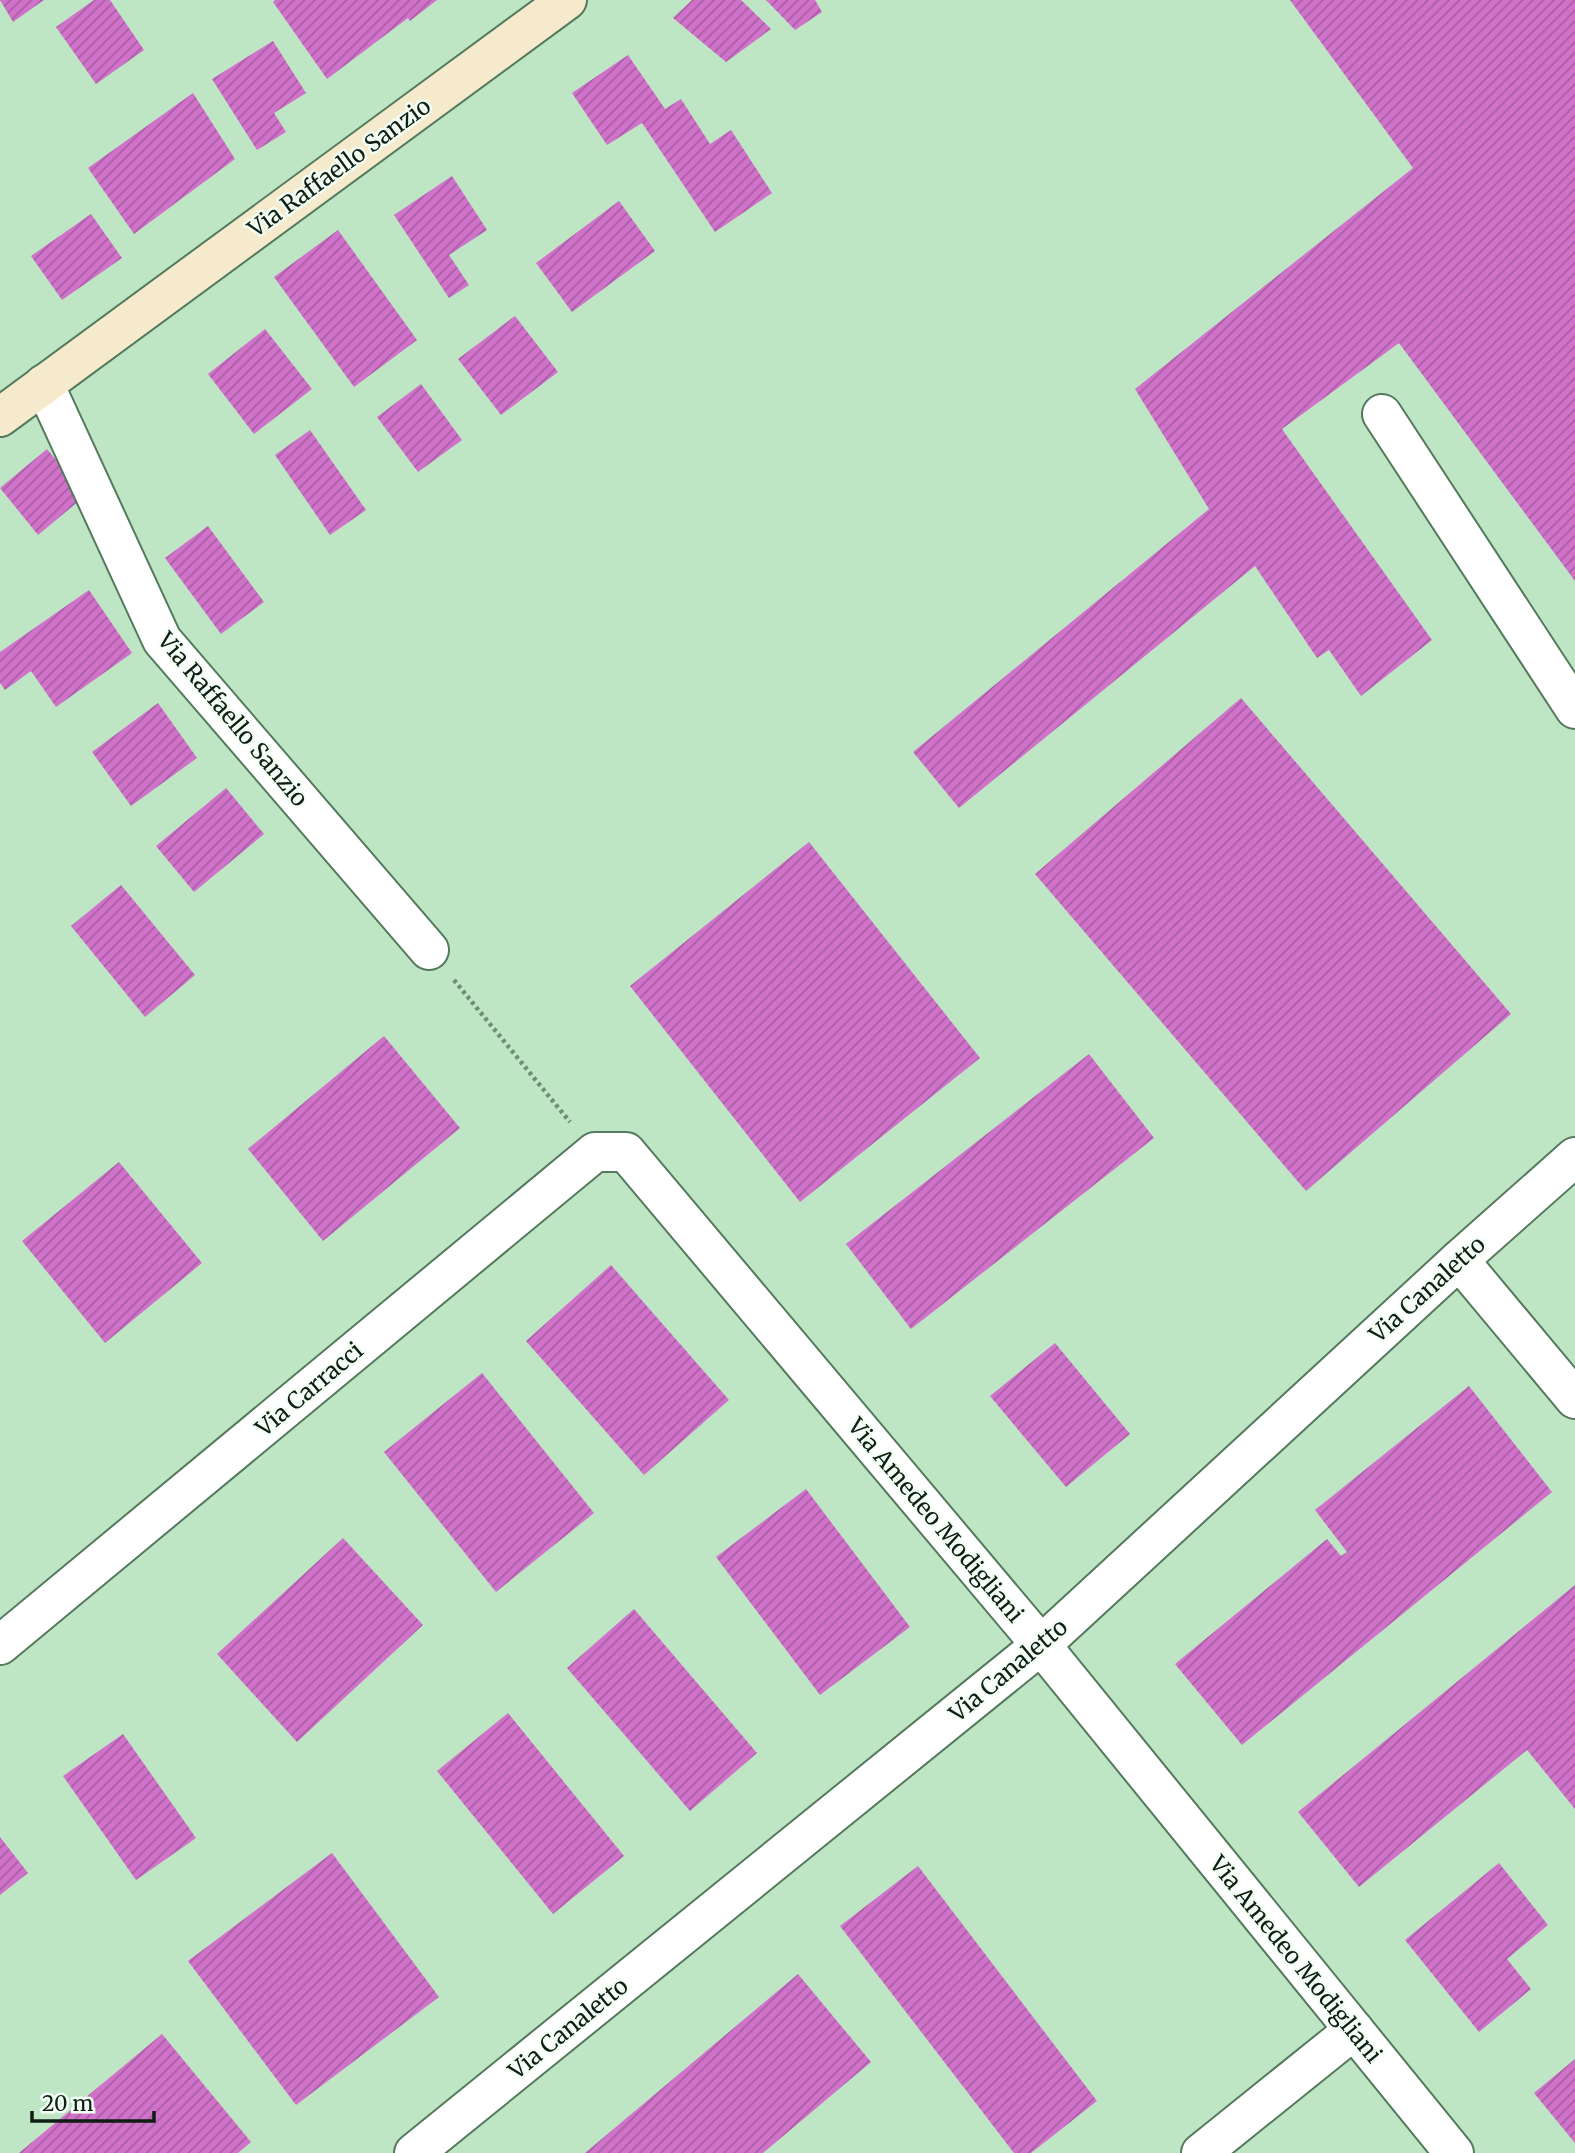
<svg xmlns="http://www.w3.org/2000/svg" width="1575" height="2153" viewBox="0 0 1575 2153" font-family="Merriweather,serif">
<defs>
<pattern id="building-hatch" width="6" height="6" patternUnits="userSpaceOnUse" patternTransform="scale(1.75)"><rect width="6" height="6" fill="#d172ca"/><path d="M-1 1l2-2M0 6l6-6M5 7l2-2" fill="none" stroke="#a85da3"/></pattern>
</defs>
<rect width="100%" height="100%" fill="#bee6c5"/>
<g fill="url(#building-hatch)">
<polygon points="0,0 44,0 13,22"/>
<polygon points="94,0 110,0 144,50 96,84 56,27"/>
<polygon points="275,0 437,0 410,21 408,18 327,79 273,2"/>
<polygon points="692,0 741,0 771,29 726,62 673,18"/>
<polygon points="766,0 815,0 822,12 795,30"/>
<polygon points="1290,0 1575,0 1575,581 1399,343 1282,429 1432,640 1361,696 1329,650 1317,658 1255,566 959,808 913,752 1209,509 1135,389 1413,168"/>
<polygon points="273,41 306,93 274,113 286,132 257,150 212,79"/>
<polygon points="628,55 665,109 681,99 710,144 731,130 772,193 715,232 642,123 607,145 572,93"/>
<polygon points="193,93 235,159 134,234 88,168"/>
<polygon points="452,176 487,230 449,255 469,285 449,298 394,215"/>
<polygon points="619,201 655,251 572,312 536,263"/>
<polygon points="91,214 122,258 62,300 31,256"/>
<polygon points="338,230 417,340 354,387 274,277"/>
<polygon points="515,316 558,372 501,415 458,359"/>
<polygon points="265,329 312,389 254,434 208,374"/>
<polygon points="421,384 462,440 418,472 377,417"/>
<polygon points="310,430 366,510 330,535 275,455"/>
<polygon points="47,449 85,496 38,535 0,488"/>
<polygon points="208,526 264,602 221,634 165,558"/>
<polygon points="89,590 132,653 56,707 31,671 5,690 0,683 0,652"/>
<polygon points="1241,698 1511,1014 1306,1191 1035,874"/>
<polygon points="158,703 197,758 131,806 92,752"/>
<polygon points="226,788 264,834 194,892 156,846"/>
<polygon points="809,842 980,1058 800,1202 630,986"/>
<polygon points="121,885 195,975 145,1017 71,926"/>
<polygon points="384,1036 460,1128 323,1241 248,1149"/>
<polygon points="1089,1054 1154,1138 911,1329 846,1244"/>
<polygon points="119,1162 202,1263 105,1343 22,1241"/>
<polygon points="611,1265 729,1400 644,1475 526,1341"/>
<polygon points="1055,1343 1130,1434 1066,1487 990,1396"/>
<polygon points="482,1373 594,1513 496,1592 384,1452"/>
<polygon points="1469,1386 1552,1492 1242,1745 1175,1664 1327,1539 1341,1556 1347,1552 1315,1510"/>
<polygon points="806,1489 910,1627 820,1695 716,1557"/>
<polygon points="343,1538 423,1625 297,1742 217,1654"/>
<polygon points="1575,1585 1575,1809 1527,1750 1359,1887 1298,1812"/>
<polygon points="634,1609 757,1753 690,1811 567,1668"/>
<polygon points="508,1713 624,1856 553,1914 437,1771"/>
<polygon points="123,1734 196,1838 136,1880 63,1776"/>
<polygon points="0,1837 28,1873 0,1895"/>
<polygon points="332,1853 439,1997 296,2105 188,1961"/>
<polygon points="1499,1863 1548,1925 1507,1959 1531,1989 1479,2032 1405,1940"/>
<polygon points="918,1866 1097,2101 1031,2153 1014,2153 840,1926"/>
<polygon points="798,1974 871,2062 763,2153 585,2153"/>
<polygon points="162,2034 251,2142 238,2153 19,2153"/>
<polygon points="1575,2059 1575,2143 1534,2093"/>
</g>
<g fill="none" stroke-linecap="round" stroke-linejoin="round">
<g stroke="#54795c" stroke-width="42">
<g id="minor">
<polyline points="44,384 162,640 429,950"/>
<polyline points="1382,414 1575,709"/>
<polyline points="1459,1260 1575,1399"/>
<polyline points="0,1645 595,1152 626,1152 1041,1645 1454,2153"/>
<polyline points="414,2153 1041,1645 1459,1260 1575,1157"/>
<polyline points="1201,2153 1354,2030"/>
</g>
</g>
<g stroke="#54795c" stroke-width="42">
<polyline id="secondary" points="0,417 567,0"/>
</g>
<polyline stroke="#6f8c75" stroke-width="4.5" stroke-dasharray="3.5 3.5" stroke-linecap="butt" points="454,980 570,1122"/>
<use href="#minor" stroke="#fff" stroke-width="38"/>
<use href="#secondary" stroke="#f5ebcc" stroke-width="38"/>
</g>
<g text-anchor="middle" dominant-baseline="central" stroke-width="5" stroke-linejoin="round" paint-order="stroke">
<g font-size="23" fill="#0f1e13" stroke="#f3fff5">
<text transform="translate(339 167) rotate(-36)">Via Raffaello Sanzio</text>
<text transform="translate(233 719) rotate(50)">Via Raffaello Sanzio</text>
<text transform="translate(1427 1289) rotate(-42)">Via Canaletto</text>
<text transform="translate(309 1389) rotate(-40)">Via Carracci</text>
<text transform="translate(936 1520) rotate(50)">Via Amedeo Modigliani</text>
<text transform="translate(1008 1670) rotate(-40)">Via Canaletto</text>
<text transform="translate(1296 1959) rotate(51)">Via Amedeo Modigliani</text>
<text transform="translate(568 2028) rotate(-39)">Via Canaletto</text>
</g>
</g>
<path d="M32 2111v10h122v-10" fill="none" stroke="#0f1e13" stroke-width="3.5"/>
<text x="42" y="2111" font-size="21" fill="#0f1e13" stroke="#f3fff5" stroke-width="5" paint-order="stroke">20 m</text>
</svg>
